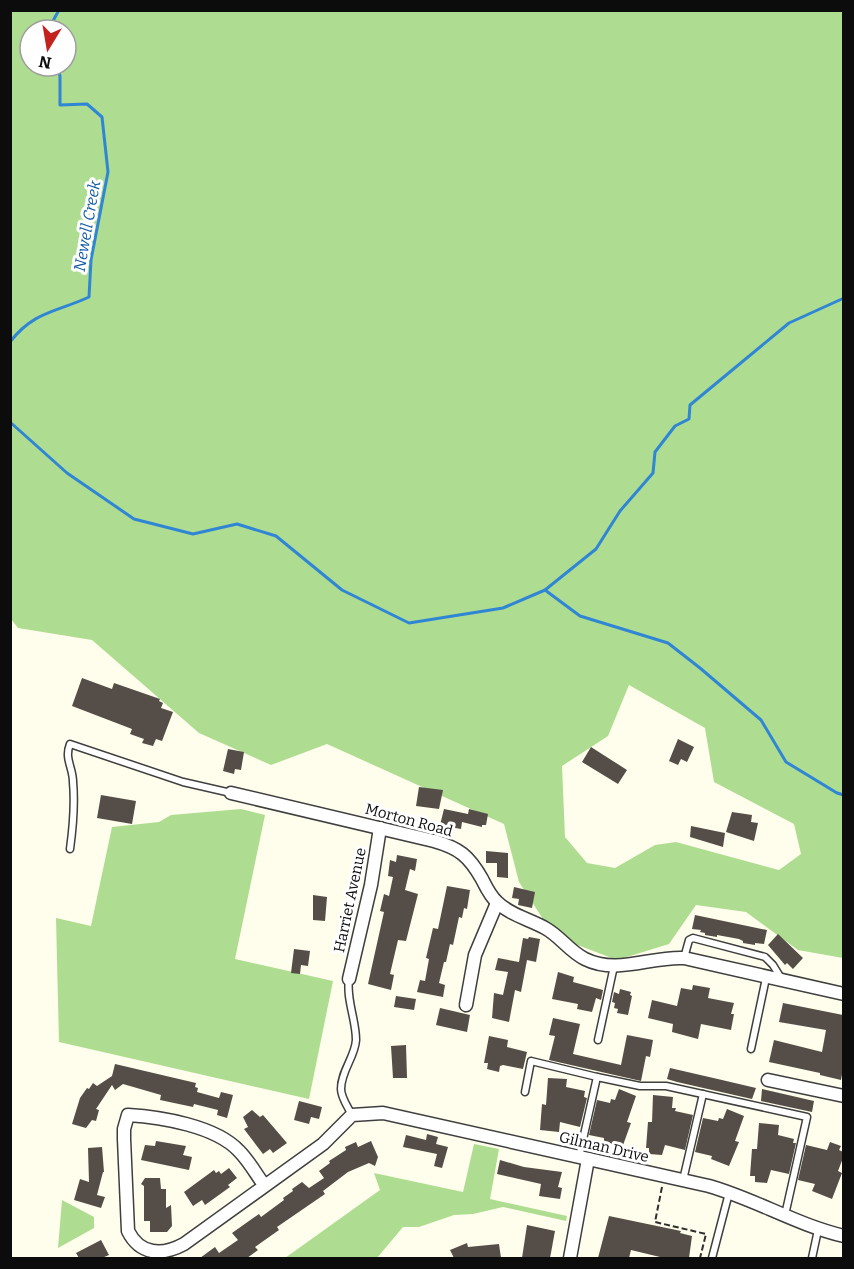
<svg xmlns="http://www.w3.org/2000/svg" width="854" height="1269" viewBox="0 0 854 1269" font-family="Bitter,serif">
<rect width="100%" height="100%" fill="#fffdeb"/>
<g fill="#aedd91" fill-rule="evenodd">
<path d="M11,11H843V958L798,950L746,912L696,905L669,944L617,960L554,936L519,882L504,824L327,744L271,765L199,733L92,640L18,628L11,619ZM30,30H66V66H30ZM629,685L705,728L714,782L794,824L801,854L779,870L676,842L655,845L615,868L587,863L565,837L562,766L608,736Z"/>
<polygon points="241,809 265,815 235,959 333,981 309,1099 59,1042 56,918 91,926 112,827 159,822 171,815"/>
<polygon points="474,1144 499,1149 490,1199 567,1216 566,1221 503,1207 473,1214 454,1215 419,1227 403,1227 377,1258 285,1258 380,1190 374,1173 463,1192"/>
<polygon points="62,1200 94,1217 94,1228 58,1248"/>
</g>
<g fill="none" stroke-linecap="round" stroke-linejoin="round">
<g stroke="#3086d4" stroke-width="3">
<polyline points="48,30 59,10"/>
<path d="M10,342C34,311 57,312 89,297L91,260L108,172L102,117L87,104L60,105V76L57,66"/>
<polyline points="10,422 67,473 134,519 193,534 237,524 276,536 342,590 409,623 503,608 545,590 596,549 620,511 653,473 655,452 675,426 689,419 690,405 789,323 844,298"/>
<polyline points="545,590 580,616 668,643 700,668 761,720 786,762 837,793 844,795"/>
</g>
</g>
<g fill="#554e48">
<polygon points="82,678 112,689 114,683 160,699 159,701 163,703 161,708 173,712 162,741 156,739 153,746 142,743 144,739 130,734 132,729 72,706"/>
<polygon points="678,739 694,747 687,762 681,759 678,765 669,761"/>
<polygon points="591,747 627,770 618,784 582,762"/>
<polygon points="228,749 244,752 241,770 235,769 234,774 223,771"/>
<polygon points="419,787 443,790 439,809 416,806"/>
<polygon points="101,795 136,801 132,824 97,818"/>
<polygon points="444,809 468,814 469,809 488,814 486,825 482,825 482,827 462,822 461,829 440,825"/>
<polygon points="732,812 752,815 751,822 758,823 754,841 726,832"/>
<polygon points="691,826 725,833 723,847 690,837"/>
<polygon points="486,851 508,853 508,878 497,877 497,863 486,863"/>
<polygon points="397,855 417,859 415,871 410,869 405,890 418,894 406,941 398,940 390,974 394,975 391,990 368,984 384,912 380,911 384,894 389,896 393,877 388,876 390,860 396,862"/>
<polygon points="447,886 470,890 467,909 464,908 462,918 459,917 453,945 450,944 446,962 444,962 439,983 445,985 443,997 417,992 420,980 425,981 429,959 426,958 433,928 438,929"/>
<polygon points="514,887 535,892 532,908 518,905 519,899 512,898"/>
<polygon points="313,895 327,897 325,921 313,920"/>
<polygon points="695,915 767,930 764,944 755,943 755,945 743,943 743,941 739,939 717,935 717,937 705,935 705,933 700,932 701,930 692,929"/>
<polygon points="778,934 803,958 793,969 787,963 785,965 768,945"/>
<polygon points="529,937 540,939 536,962 527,960 521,992 515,990 509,1022 492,1018 494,993 503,995 508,972 495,970 498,958 519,962 523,938 528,939"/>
<polygon points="294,949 310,951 308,966 301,965 300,974 291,973"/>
<polygon points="558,972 574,977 573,982 603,990 601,1000 596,998 592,1012 577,1009 578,1004 552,999"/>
<polygon points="693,985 710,988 708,998 734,1003 731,1014 734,1014 731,1030 701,1024 698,1039 672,1032 673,1024 648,1018 652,1000 677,1006 681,988 692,990"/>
<polygon points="620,989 631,992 630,995 632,996 628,1015 617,1013 618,1009 614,1008 615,1003 612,1002 614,992 619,994"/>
<polygon points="396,996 416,999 414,1010 394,1007"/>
<polygon points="783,1003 843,1015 843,1069 841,1080 820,1075 820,1073 769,1062 774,1040 822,1052 826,1030 779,1022"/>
<polygon points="440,1008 470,1015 467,1032 436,1025"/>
<polygon points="553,1018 580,1024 573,1054 621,1065 627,1035 653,1040 650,1057 646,1056 641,1081 549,1060 555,1036 549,1035"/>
<polygon points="489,1036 508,1040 507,1047 527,1052 523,1069 503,1065 500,1066 499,1072 487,1069 488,1063 484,1063"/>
<polygon points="406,1045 407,1078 393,1078 391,1046"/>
<polygon points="115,1064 196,1083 195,1087 198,1088 197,1092 219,1098 221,1092 233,1095 227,1118 217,1115 218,1110 194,1104 193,1107 160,1100 161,1095 123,1084 115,1090 112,1085 96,1109 99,1110 96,1121 92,1120 86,1128 72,1124 80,1098 87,1088 89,1089 93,1083 97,1086 112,1076"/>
<polygon points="670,1068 722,1080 756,1088 752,1099 677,1082 667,1079"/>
<polygon points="548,1078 567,1079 566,1087 585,1091 584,1097 587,1098 580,1127 560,1122 559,1132 540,1130 542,1104 546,1105"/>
<polygon points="619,1089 636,1096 627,1122 631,1123 622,1148 604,1141 604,1138 589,1135 597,1100 610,1103 611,1099 615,1100"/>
<polygon points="762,1089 814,1101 812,1112 761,1101"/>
<polygon points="653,1095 673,1097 672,1108 676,1108 675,1111 693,1115 685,1150 665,1145 662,1155 649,1154 649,1148 646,1148 648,1122 652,1122"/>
<polygon points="299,1101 322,1107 319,1119 311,1117 309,1124 294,1120"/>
<polygon points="727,1109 744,1116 735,1141 739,1142 729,1166 711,1159 712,1156 695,1152 703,1118 718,1121 719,1118 723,1119"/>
<polygon points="252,1110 260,1117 263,1115 287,1143 273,1153 270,1149 263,1154 244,1129 248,1127 243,1117"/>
<polygon points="759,1123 779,1125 778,1135 794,1139 793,1143 796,1143 789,1174 771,1170 767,1183 755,1182 755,1176 750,1176 752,1149 757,1149"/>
<polygon points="427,1134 438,1137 436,1144 448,1147 442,1168 434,1166 437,1154 403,1147 406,1135 426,1140"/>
<polygon points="156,1141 186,1146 183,1155 192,1157 189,1170 141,1160 145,1145 155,1146"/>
<polygon points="371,1141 378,1157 375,1166 369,1163 348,1172 323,1191 325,1194 277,1227 279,1230 255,1247 258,1250 247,1258 200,1258 215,1247 219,1253 238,1240 232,1233 259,1214 261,1217 284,1200 283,1198 293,1191 292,1189 302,1182 309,1188 324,1178 319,1171 330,1163 329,1161 346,1150 345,1147 356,1142 358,1147"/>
<polygon points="830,1142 841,1146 839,1150 843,1152 843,1158 838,1171 842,1173 832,1199 812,1191 815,1184 798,1180 806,1145 827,1150"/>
<polygon points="102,1147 104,1172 103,1172 97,1195 105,1197 101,1208 74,1200 80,1179 89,1182 88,1148"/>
<polygon points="500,1160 524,1167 562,1172 558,1187 562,1188 560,1199 539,1196 541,1184 497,1174"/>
<polygon points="229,1168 237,1178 228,1185 230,1187 205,1205 202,1200 193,1206 184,1192 214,1170 216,1173 219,1171 221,1174"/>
<polygon points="145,1178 160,1178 161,1189 166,1189 166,1208 171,1205 172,1226 167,1232 150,1232 150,1221 144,1221 144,1186 141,1184"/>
<polygon points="609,1216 681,1231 680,1233 692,1236 689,1258 659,1258 660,1257 631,1250 629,1258 598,1258"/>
<polygon points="527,1225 555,1231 550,1258 522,1258"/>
<polygon points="101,1240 109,1255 102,1258 79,1258 76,1253"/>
<polygon points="467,1243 468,1247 499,1244 501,1258 454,1258 450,1250"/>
</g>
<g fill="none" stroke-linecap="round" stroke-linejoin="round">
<g stroke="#3f3f3f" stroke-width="9">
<g id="lane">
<path d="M70,849C73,827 75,804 73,782C73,767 64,759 70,744L183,782L231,793"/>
<polyline points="684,958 689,940 693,938 765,957 773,965 781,978"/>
<path d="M349,979C346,1000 356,1019 356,1040C355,1057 341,1071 341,1089C341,1098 348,1107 352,1115"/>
<polyline points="598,1040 614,966"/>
<polyline points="751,1049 766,978"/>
<polyline points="525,1092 531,1061 597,1077"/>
<polyline points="579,1157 597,1077 640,1086 666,1086 807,1117 785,1215"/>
<polyline points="683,1180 703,1094"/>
<polyline points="712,1258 729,1193"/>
<polyline points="812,1258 818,1230"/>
</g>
</g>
<g stroke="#3f3f3f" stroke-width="15">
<g id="street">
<path d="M231,793L434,841C459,848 469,856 482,879C486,887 490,896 497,902C510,915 529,919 545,928C560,936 569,951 585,959C617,975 651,956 684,958L844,994"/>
<polyline points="349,979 371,885 380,828"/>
<polyline points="466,1005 475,955 497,903"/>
<polyline points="768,1080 844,1096"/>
<path d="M264,1185C256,1174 249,1161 239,1151C216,1126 161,1117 128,1115L124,1129V1139L128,1231C140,1255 162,1256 184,1244L323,1144L352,1115L383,1113L709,1186C755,1199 797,1225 844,1236"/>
<polyline points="570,1258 588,1159"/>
</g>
</g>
<polyline stroke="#2e2e2e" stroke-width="2" stroke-dasharray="6 3" stroke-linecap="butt" points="662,1187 655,1222 706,1234 700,1258"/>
<use href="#lane" stroke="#fff" stroke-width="6"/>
<use href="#street" stroke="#fff" stroke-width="12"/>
</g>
<g text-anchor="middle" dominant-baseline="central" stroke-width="6" stroke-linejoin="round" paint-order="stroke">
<g font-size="15" fill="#0c0c0c" stroke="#fff">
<text transform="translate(409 820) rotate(15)">Morton Road</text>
<text transform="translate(350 900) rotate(-78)">Harriet Avenue</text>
<text transform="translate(604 1147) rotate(13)">Gilman Drive</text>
</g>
<g font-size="16" font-style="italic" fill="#0f58a4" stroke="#fff">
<text transform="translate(87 226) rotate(-80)">Newell Creek</text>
</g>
</g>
<rect width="854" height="1269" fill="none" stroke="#0c0c0c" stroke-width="24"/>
<g transform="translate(48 48) rotate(191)"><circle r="28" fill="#ffffff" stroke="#9e9e9e" stroke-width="1.5"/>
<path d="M0-4.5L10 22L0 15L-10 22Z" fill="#c3221d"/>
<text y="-9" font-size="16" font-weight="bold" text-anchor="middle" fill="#0c0c0c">N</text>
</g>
</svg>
